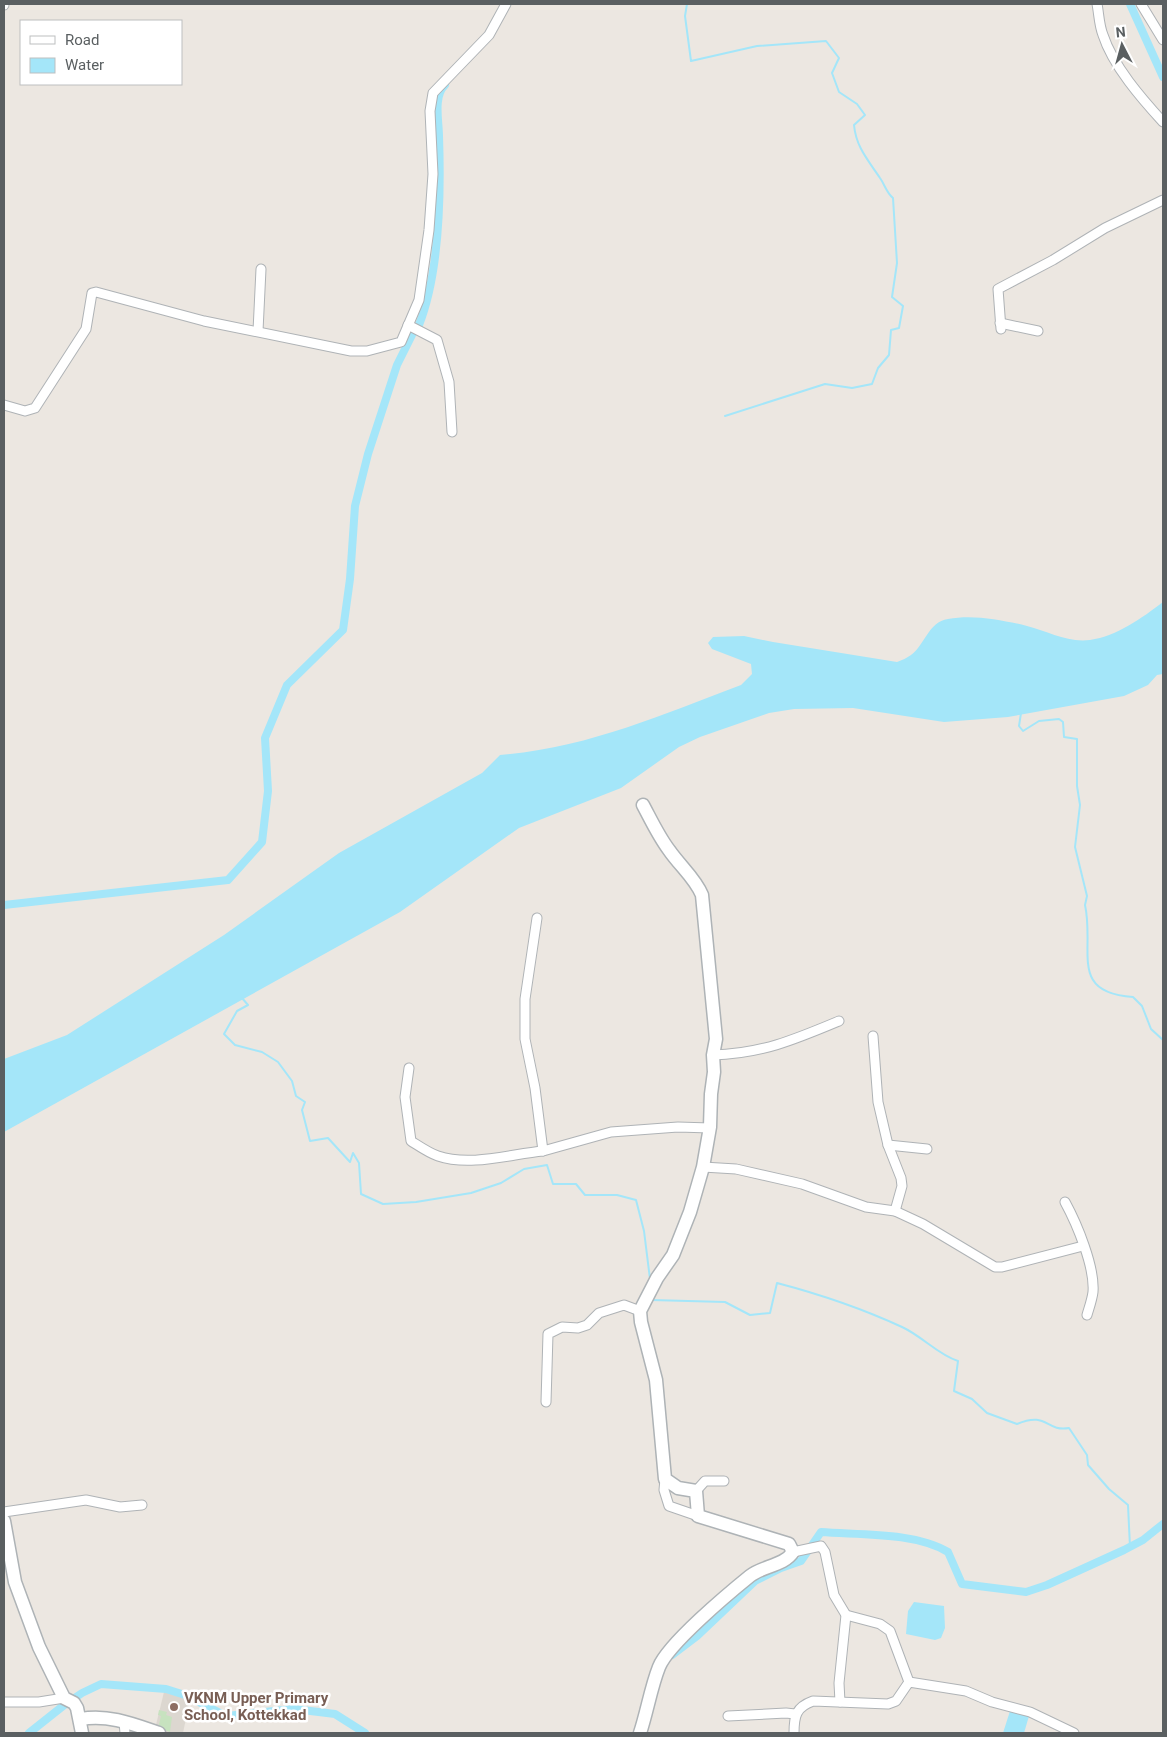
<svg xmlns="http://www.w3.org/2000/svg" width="1167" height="1737" viewBox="0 0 1167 1737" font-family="Roboto,sans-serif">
<rect width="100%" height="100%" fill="#ece7e1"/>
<polygon fill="#dcd7d0" points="164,1692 190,1699 183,1733 169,1733 155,1729"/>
<polygon fill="#c7e2bf" points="159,1710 167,1712 166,1715 172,1717 170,1732 158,1728 161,1716 158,1715"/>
<g fill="#a4e6f9">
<path d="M1163,602V674L1157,675L1148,685L1124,696L1008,717L944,722L853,708L794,709L769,713L700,737L679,747L621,788L519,828L400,912L4,1132V1059L67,1035L224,935L339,853L482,773L500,755C587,748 661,715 741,685L752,674L751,664L712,649L708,643L713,637L744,636L773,642L897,662C902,660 907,658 911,655C925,645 928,622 948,619C973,614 1003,620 1027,626C1048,631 1067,643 1090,640C1117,636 1142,618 1163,602Z"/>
<polygon points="914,1602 944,1606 945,1628 941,1638 935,1640 906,1634 908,1611"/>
<polygon points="1010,1711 1029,1716 1024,1733 1003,1733"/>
</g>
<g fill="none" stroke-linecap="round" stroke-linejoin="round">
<g stroke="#a4e6f9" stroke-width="2">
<path d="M687,4L685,16L691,61L757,46L826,41L839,58L832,73L839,92L857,104L865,115L854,125C856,147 868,160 880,178C885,185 886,192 893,198L897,263L892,297L903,306L899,328L891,330L889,355L878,368L872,384L852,388L825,384L725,416"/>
<path d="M1021,713L1019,726L1023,731L1039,721L1059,719L1063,722L1064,737L1077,739V786L1080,805L1075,847L1087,896L1085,905C1095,950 1068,993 1133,997L1142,1006L1151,1029L1163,1040"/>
<polyline points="242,998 248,1005 237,1011 224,1034 235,1045 262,1052 278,1062 292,1081 296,1096 305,1102 302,1110 310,1141 328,1138 350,1162 353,1153 359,1163 361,1194 383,1204 416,1202 471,1193 501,1183 524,1169 547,1165 553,1184 576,1184 585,1195 617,1195 636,1200 644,1231 650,1279"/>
<path d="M651,1300L725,1302L750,1315L770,1313L777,1283C819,1294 863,1309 902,1327C922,1336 938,1355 958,1361L954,1391L972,1399L987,1413L1017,1424C1048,1411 1045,1432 1069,1428L1087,1455L1088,1465L1109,1489L1128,1505L1130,1547"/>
</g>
<g stroke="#a4e6f9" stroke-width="8">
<polyline points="1130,4 1163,77"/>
<path d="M419,325C440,272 441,193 439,136C439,122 433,96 445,85"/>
<polyline points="4,905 228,880 262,842 268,791 265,738 287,685 343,630 350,579 355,506 368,454 397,365 412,335"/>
<path d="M672,1655L697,1636L755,1581L781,1568L801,1561L821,1532C859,1535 915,1532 948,1552L962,1584L1026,1592L1047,1585L1124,1550L1143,1540L1163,1524"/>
<polyline points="29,1733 63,1706 82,1693 101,1684 166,1689 185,1695 226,1716 294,1709 335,1714 365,1733"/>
</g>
<g stroke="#afb3b6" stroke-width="11">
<g id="street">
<path d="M1097,4C1099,14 1099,25 1103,35C1113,66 1142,99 1163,122"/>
<polyline points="1141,4 1163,40"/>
<polyline points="4,5 4,4"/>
<polyline points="1000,323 1038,331"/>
<polyline points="408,325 437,340 449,382 452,432"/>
<polyline points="1001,329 998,289 1053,260 1105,228 1163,200"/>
<polyline points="258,331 261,269"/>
<polyline points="4,405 25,411 35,408 86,329 92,293 96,292 204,321 351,351 367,351 401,342 419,300 429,230 433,174 430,111 433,93 489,35 506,4"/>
<polyline points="537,918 525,999 525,1039 535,1088 543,1151 611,1132 678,1127 710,1128"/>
<polyline points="873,1036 878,1102 888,1145 901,1178 902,1186 895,1211"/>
<path d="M713,1055C761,1054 796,1039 839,1021"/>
<path d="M409,1068L405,1097L411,1141C419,1146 429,1153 438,1156C470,1167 511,1154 543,1151"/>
<polyline points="888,1145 927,1149"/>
<polyline points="703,1167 736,1169 802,1184 866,1207 895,1211 923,1224 995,1267 1002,1267 1083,1246"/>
<path d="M1065,1202C1077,1224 1095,1267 1093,1292C1092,1300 1089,1308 1087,1315"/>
<polyline points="546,1402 548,1334 562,1327 578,1328 587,1325 599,1313 624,1305 640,1311"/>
<polyline points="665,1479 664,1490 669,1506 698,1516"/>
<polyline points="696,1491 705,1481 724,1481"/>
<polyline points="4,1512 86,1500 120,1507 142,1505"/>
<polyline points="793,1552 821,1546 825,1552 834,1595 846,1615 839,1683 840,1702"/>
<polyline points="846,1615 880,1624 890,1631 909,1682"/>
<polyline points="4,1702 39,1702 64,1698"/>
<polyline points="728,1716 786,1713 795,1714"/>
<polyline points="124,1722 125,1733"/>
<path d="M794,1733C794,1716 796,1707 813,1701L888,1704L896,1701L909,1682L966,1691L992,1702L1030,1712L1074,1733"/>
</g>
</g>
<g stroke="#aeb3b6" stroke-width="15">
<g id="secondary">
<polyline points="4,1521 15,1582 39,1647 64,1698 74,1703 77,1708 82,1733"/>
<path d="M81,1719C108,1714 133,1724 159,1733"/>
<path d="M640,1733C647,1712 651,1687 659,1667C668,1644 729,1593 750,1576C762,1566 784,1566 793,1552L789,1544L698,1516L696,1491L678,1488L665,1479L656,1380L641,1322L640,1311L657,1278L673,1255L690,1212L703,1167L710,1127L711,1094L714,1072L713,1055L716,1039L702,895C695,878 680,866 669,850C659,837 651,820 643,805"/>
</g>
</g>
<use href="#street" stroke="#fff" stroke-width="9"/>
<use href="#secondary" stroke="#fff" stroke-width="12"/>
</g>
<circle fill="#8d6e63" stroke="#fff" stroke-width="2" cx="174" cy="1707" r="5"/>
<g text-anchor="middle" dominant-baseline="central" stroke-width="5" stroke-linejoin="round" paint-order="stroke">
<g font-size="15" font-weight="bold" fill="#785e54" stroke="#fff" text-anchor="start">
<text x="184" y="1698">VKNM Upper Primary<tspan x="184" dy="17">School, Kottekkad</tspan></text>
</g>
</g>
<rect width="1167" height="1737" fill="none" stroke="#5a5f61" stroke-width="10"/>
<rect x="20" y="20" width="162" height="65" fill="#ffffff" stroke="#bdbfc0"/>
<rect x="30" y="36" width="25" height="8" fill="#ffffff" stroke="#bdbfc0"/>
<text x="65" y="45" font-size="15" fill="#5a5f61">Road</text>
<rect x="30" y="58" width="25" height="15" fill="#a4e6f9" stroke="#bdbfc0"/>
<text x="65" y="70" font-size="15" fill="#5a5f61">Water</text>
<g transform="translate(1122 45) rotate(354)" stroke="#ffffff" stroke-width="4" paint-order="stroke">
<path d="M0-4L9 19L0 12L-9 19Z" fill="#5a5f61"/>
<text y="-8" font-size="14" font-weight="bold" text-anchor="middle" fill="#5a5f61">N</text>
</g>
</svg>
